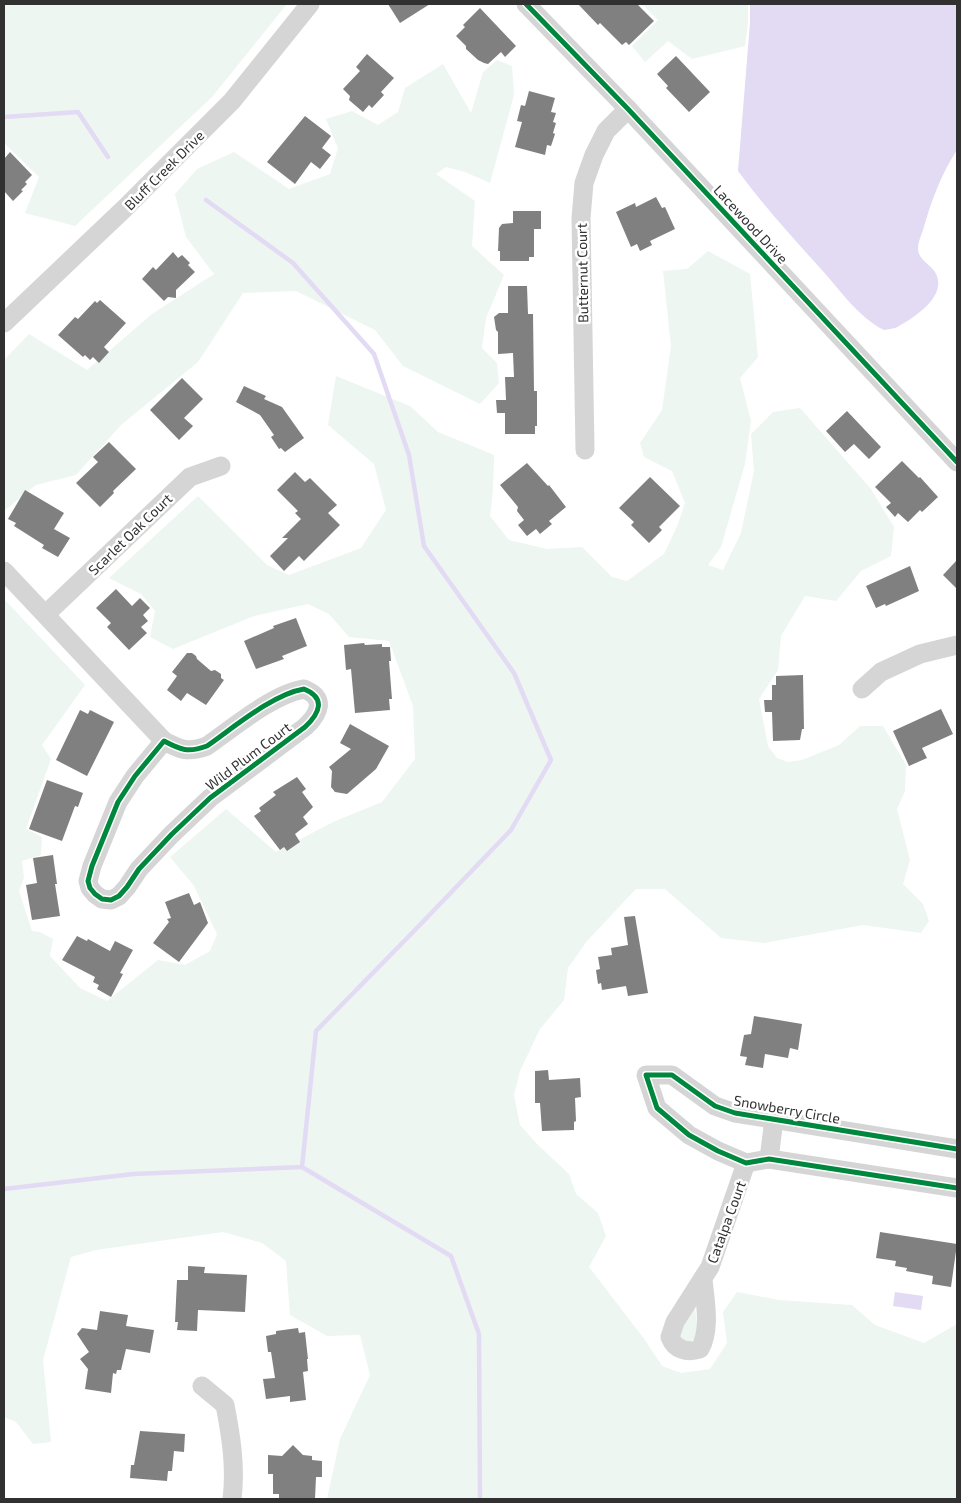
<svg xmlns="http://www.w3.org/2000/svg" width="961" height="1503" viewBox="0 0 961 1503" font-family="'Exo 2',sans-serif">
<rect width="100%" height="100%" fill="#fff"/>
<g fill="#edf6f1">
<polygon points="4,4 287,4 212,97 75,226 25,213 39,177 4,143"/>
<polygon points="642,4 748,4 748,23 745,46 692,59 668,41 645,62 632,46 658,20"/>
<polygon points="497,60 512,66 514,95 490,183 465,172 446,167 436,174 475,201 472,246 504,275 486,318 482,348 497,363 499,383 480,404 403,366 375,330 296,291 243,293 198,362 121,425 76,475 36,485 4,511 4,360 29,334 87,370 152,314 214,274 186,237 175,194 197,169 234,152 289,189 330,174 338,148 326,119 352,111 378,125 398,112 405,88 443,64 471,113 483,72"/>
<polygon points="708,251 750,274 758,357 740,378 751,421 745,464 721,547 708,565 723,570 741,533 754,471 751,434 773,412 800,408 871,489 894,527 891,556 861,571 836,601 805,596 781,636 778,670 759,699 768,746 777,758 788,762 802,760 839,745 860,726 883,726 906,765 905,791 897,809 910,860 903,884 923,904 929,921 921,933 863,925 764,943 721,938 665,889 636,889 587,941 568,968 564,1000 540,1029 520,1071 514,1095 520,1125 538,1145 569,1174 576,1194 598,1213 606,1236 589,1267 645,1340 662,1366 681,1373 710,1369 727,1343 723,1312 737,1292 779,1300 852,1305 875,1325 924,1343 957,1324 957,1499 327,1499 340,1439 370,1375 360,1335 327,1336 290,1315 286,1261 262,1243 223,1232 96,1250 71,1257 43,1360 51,1442 33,1444 16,1422 4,1417 4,599 85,685 42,745 51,759 26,829 42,837 41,855 22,861 24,878 19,891 32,931 40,932 53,939 50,956 80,988 107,1001 158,960 185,965 210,951 217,934 194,886 170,857 226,809 276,852 333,822 382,802 415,759 413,706 389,641 349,637 329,614 308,604 254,616 173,649 150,637 155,611 141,594 109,578 198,496 267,565 289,575 361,548 386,510 374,464 328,425 336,376 410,406 438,432 494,455 493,489 490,516 509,540 547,549 582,547 612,577 627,581 664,554 678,524 685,503 672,471 644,457 640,443 662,410 671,346 663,271 687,269"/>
<polygon points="695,1306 698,1337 689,1343 682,1340 678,1334"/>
</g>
<g fill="#e3daf3">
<path d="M750,4H957V150C941,174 931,202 923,230C921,236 918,242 918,248C918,260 930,264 935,272C949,295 915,317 899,326C895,329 889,329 884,330C858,317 840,290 821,269C792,237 763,205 738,171L750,23Z"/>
<polygon points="895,1292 923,1296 921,1310 893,1306"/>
</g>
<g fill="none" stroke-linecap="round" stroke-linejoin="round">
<g stroke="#e3daf3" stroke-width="4.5">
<polyline points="4,117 78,112 108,157"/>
<polyline points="206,200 293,263 374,354 409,455 424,546 514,673 551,760 511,830 414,931 316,1031 302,1167 451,1256 479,1334 480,1499"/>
<polyline points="4,1189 133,1174 302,1167"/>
</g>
</g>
<g fill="#808080">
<polygon points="388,4 430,4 400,23"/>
<polygon points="578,4 637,4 654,21 629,45 626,42 622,45 600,23 598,25"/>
<polygon points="480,8 516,46 505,57 501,52 488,64 484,63 478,60 466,49 466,46 456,36 465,27 463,25"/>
<polygon points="367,54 394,78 381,92 384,95 372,108 369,105 363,112 349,100 350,96 343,89 360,71 356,67"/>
<polygon points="676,56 710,92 689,112 666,88 668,86 657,74"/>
<polygon points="529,91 555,98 551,112 556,113 553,122 556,123 553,133 555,134 551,146 547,145 545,155 515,147 522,122 517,121 521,105 525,106"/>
<polygon points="305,116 331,136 322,148 331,155 320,169 311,162 295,184 267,162"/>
<polygon points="10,152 32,175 25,182 27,184 21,190 23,191 13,201 4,191 4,159"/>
<polygon points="656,197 662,208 665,207 675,229 650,241 652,245 640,251 637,244 631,247 616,212 635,203 636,207"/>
<polygon points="513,211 541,211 541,229 534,229 534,257 529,257 529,261 500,261 500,251 498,251 499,228 502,224 513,223"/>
<polygon points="173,252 178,258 182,255 190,263 188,265 195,272 176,290 176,298 168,297 164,301 142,279 153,267 156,270"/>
<polygon points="508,286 527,286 528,314 533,314 534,391 537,391 537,426 535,426 535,434 505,434 505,413 497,413 496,400 506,400 505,377 514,377 513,353 498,354 498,332 496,330 494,317 499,313 508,313"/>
<polygon points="100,300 126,323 104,347 109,352 99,363 93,357 90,360 85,355 83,357 58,335 75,317 78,319 95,301 97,303"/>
<polygon points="182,378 203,399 184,418 193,426 179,440 150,410"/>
<polygon points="244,386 266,396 264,399 282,407 304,438 285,452 281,448 279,449 271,437 274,435 260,415 236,402"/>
<polygon points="847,411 881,447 869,459 854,444 845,452 826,431"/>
<polygon points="109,442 136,469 113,491 114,493 100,507 76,483 98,462 93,457"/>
<polygon points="902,461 919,478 920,477 938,497 922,512 920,510 908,522 898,513 895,517 886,507 891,503 875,487"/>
<polygon points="527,463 548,486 549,485 566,507 549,521 552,524 540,534 536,529 527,536 518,525 524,520 517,511 518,507 500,485"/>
<polygon points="295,472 305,482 310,478 337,505 328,513 340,525 304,561 299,556 284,571 270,556 288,538 282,538 301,519 295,513 298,511 277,490"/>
<polygon points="650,477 680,506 659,527 662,530 649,543 631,525 634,522 619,508"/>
<polygon points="25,490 64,513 54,529 70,538 58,557 42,548 44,545 14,526 16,523 8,519"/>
<polygon points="957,560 957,589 943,575"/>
<polygon points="910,566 919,591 886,606 885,604 876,608 866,586"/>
<polygon points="116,589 132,606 140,598 150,608 143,615 148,621 141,627 147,633 129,650 107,627 111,623 96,608"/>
<polygon points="296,618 307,646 282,656 284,659 256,669 244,641 274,628 273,626"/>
<polygon points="364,643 365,645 382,644 382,647 390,647 391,661 389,661 392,699 389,699 390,710 355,713 351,669 346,670 344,645"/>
<polygon points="187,653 192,653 196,656 197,659 211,671 215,670 221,674 221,678 224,680 206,705 187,693 181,701 167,690 177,676 172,672"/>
<polygon points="803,675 804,729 802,729 800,740 773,741 772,712 765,712 764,700 772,700 772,685 776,685 776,676"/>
<polygon points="941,709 953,734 922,748 927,758 909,766 893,731"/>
<polygon points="80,710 88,714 90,710 114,722 87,776 56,760"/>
<polygon points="350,724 389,746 376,769 347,794 335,792 331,787 332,771 329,767 351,749 340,743"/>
<polygon points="297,777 306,789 302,792 313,807 303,817 308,824 295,834 300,842 287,851 284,847 280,850 254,816 261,811 259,808 276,795 273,792"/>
<polygon points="47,780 83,793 78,807 75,806 62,841 29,829"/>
<polygon points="53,855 57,884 55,884 60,916 32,920 26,885 37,883 33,858"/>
<polygon points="189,893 194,905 200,902 208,923 179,962 153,943 169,922 167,919 171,918 165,902"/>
<polygon points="635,916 648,993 628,996 626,986 602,990 601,983 598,984 596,970 600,969 598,957 612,955 611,948 628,945 624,917"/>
<polygon points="77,936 87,941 88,939 110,951 115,941 133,950 120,973 123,974 111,997 97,989 99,985 93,982 95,977 62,960"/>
<polygon points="754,1016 802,1024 798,1050 790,1048 788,1058 765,1054 763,1068 745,1065 747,1057 740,1056 744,1035 751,1034"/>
<polygon points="548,1070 549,1080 580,1078 581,1097 575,1098 576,1121 574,1122 574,1130 542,1131 540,1103 535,1103 535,1071"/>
<polygon points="880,1232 957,1244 951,1287 932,1284 933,1276 906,1271 907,1268 895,1266 896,1261 876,1258"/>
<polygon points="188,1266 205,1267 204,1273 247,1275 245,1312 198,1310 197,1331 177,1330 178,1322 175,1322 177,1280 188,1280"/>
<polygon points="100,1311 128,1315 126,1326 154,1330 150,1353 126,1349 121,1370 117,1370 116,1374 113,1373 111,1393 85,1389 88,1369 80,1359 89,1352 77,1334 82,1328 97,1330"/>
<polygon points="298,1328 299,1333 305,1332 308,1359 307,1359 308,1371 303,1372 306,1400 290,1402 290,1396 266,1399 263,1379 275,1378 271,1352 268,1352 266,1336 276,1334 276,1331"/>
<polygon points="140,1431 185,1434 184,1452 174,1451 172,1471 168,1471 167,1481 130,1478 131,1465 134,1465"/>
<polygon points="293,1445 303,1455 312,1456 312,1460 322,1461 322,1477 316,1477 315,1499 279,1499 279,1494 273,1494 273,1474 268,1474 268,1455 282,1456"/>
</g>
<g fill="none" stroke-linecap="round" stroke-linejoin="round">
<g stroke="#d5d5d5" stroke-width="19">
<polyline points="526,4 628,109 957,462"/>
<polyline points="4,323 125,208 232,101 310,4"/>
<polyline points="585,450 581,218 584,183 594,155 606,131 628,109"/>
<polyline points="4,571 164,741"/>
<polyline points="46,614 190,477 221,466"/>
<path d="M304,689C326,698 320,713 305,727L210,798L172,834L139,869L127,887L119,896L111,900L102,899L95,894L90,888L88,881L92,866L118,802L135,776L164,741C181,750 188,753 207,746C233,728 273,694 304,689Z"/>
<polyline points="862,689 881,672 920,654 957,645"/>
<polyline points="957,1149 735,1113 715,1106 672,1075 646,1075 657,1108 689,1135 718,1151 746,1163 769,1159 957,1188"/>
<polyline points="769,1159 774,1119"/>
<path d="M703,1279C705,1301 711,1329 700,1349C687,1353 675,1350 670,1337L675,1322L710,1267L746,1163"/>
<path d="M202,1386L225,1405C231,1436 236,1467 232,1499"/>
</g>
<g stroke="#fff" stroke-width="8">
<g id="cycleway">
<polyline points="526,4 628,109 957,462"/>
<path d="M304,689C326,698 320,713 305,727L210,798L172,834L139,869L127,887L119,896L111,900L102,899L95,894L90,888L88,881L92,866L118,802L135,776L164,741C181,750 188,753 207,746C233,728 273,694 304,689Z"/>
<polyline points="957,1149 735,1113 715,1106 672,1075 646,1075 657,1108 689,1135 718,1151 746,1163 769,1159 957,1188"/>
</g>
</g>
<use href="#cycleway" stroke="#00873e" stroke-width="5"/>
</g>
<g text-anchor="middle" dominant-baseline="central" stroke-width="5" stroke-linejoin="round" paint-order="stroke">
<g font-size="14" fill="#313131" stroke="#fff">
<text transform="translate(164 170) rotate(-45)">Bluff Creek Drive</text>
<text transform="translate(751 224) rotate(47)">Lacewood Drive</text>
<text transform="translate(582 273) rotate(-91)">Butternut Court</text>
<text transform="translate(130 534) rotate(-44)">Scarlet Oak Court</text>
<text transform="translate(248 756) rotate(-37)">Wild Plum Court</text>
<text transform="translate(787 1109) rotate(10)">Snowberry Circle</text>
<text transform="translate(726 1222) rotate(-70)">Catalpa Court</text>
</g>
</g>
<rect width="961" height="1503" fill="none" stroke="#313131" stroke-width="10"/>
</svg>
